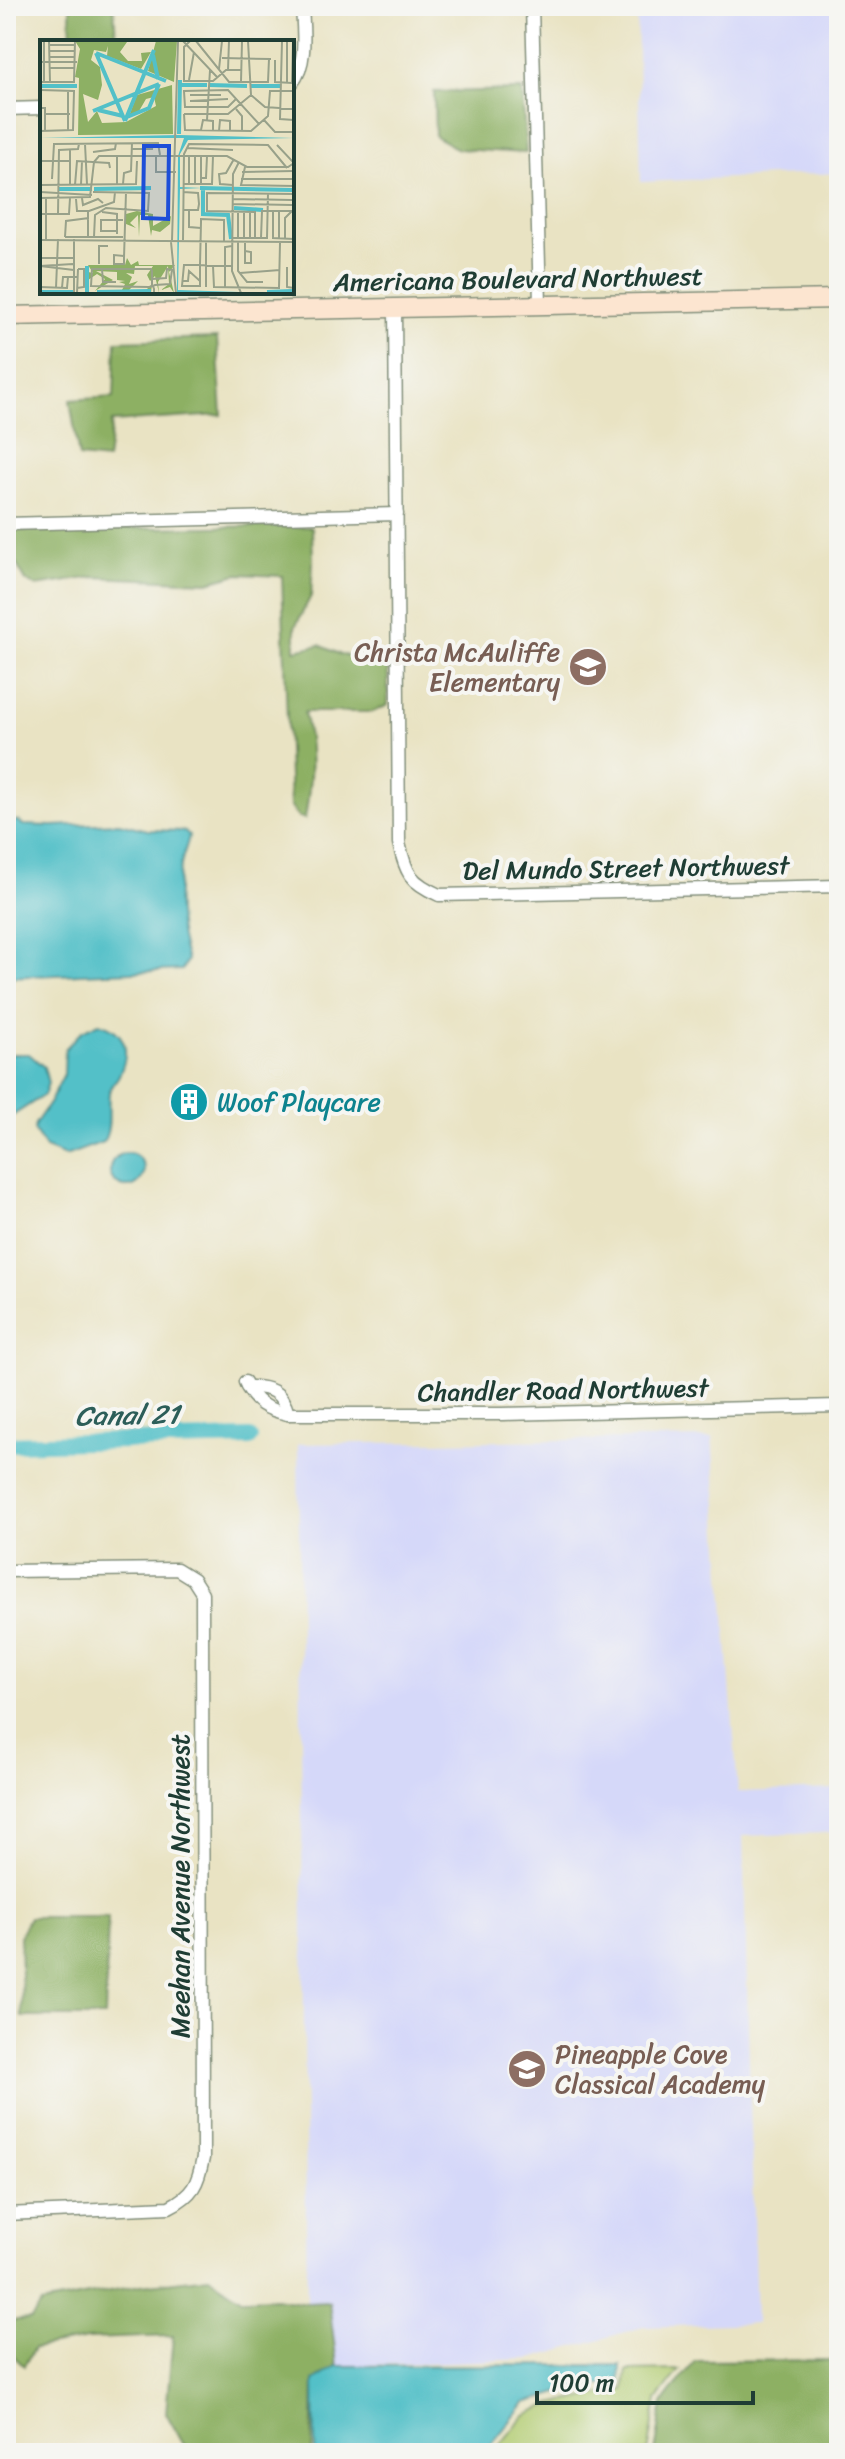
<svg xmlns="http://www.w3.org/2000/svg" width="845" height="2459" viewBox="0 0 845 2459" font-family="Sriracha,sans-serif">
<rect width="100%" height="100%" fill="#f6f6f2"/>
<filter id="ink" filterUnits="userSpaceOnUse"><feTurbulence type="fractalNoise" baseFrequency=".0125" numOctaves="2"/><feDisplacementMap in="SourceGraphic" scale="16" xChannelSelector="R" yChannelSelector="G"/><feConvolveMatrix kernelMatrix="1 2 1 2 8 2 1 2 1" color-interpolation-filters="sRGB"/></filter>
<filter id="wash" filterUnits="userSpaceOnUse"><feTurbulence type="fractalNoise" baseFrequency=".006" numOctaves="4" result="noise"/><feDisplacementMap in="SourceGraphic" scale="32" xChannelSelector="R" yChannelSelector="G"/><feGaussianBlur stdDeviation="1.8" result="paint"/><feColorMatrix in="noise" values="0 0 0 0 0 0 0 0 0 0 0 0 0 0 0 0 0 1.4 0 .05"/><feComposite in="paint" operator="in"/></filter>
<g filter="url(#wash)">
<rect width="100%" height="100%" fill="#e9e3c3"/>
<g fill="#d5d8f9">
<polygon points="637,6 839,6 839,173 641,182"/>
<polygon points="712,1438 738,1792 839,1789 839,1832 743,1836 756,2323 643,2327 531,2359 337,2366 329,2302 307,2303 298,1444"/>
</g>
<polygon fill="#b2cc72" stroke="#688453" stroke-width="2" points="680,2370 657,2400 648,2453 493,2453 525,2415 551,2404 624,2390 627,2371"/>
<g fill="#8db064" stroke="#56764c" stroke-width="2">
<polygon points="6,6 9,6 14,73 6,85"/>
<polygon points="70,6 114,6 116,42 71,42"/>
<polygon points="522,90 526,153 458,149 435,136 434,92"/>
<polygon points="217,338 222,415 112,422 107,460 79,457 70,400 114,397 116,341"/>
<path d="M272,526L312,527L313,562L311,596L295,627V650L320,645L341,655L388,657V705L373,712H304C314,752 311,779 305,819L298,817L290,806L282,576L237,574L208,582L94,577L36,586L26,581L12,556L10,538L17,530Z"/>
<polygon points="29,1917 108,1917 105,2017 22,2017 20,1935"/>
<polygon points="209,2277 242,2299 275,2298 307,2303 329,2302 337,2366 314,2381 312,2453 198,2453 184,2445 166,2413 173,2336 88,2339 34,2348 24,2366 6,2349 6,2321 31,2319 42,2304 141,2285"/>
<polygon points="839,2360 839,2453 655,2453 663,2403 695,2361"/>
</g>
<g fill="#52c0c8" stroke="#387e7e" stroke-width="2">
<path d="M6,820L18,821L23,825L52,826L119,823L148,830L183,831L189,835C188,844 184,851 182,860C175,892 176,929 187,960L182,970L6,977Z"/>
<path d="M99,1023C127,1031 131,1052 118,1077C114,1083 110,1085 109,1093C107,1109 112,1128 103,1142L65,1156L45,1148L34,1130L35,1124L50,1102L64,1074L65,1049L82,1031Z"/>
<polygon points="6,1054 29,1054 44,1067 48,1083 44,1095 12,1116 6,1117"/>
<circle cx="127" cy="1170" r="17"/>
<polygon points="621,2365 620,2385 586,2385 525,2403 484,2453 315,2453 314,2381 337,2366"/>
</g>
<g fill="none" stroke-linecap="round" stroke-linejoin="round">
<polyline stroke="#52c0c8" stroke-width="16" points="6,1444 250,1438"/>
</g>
</g>
<g filter="url(#ink)">
<g fill="none" stroke-linecap="round" stroke-linejoin="round">
<g stroke="#84907c" stroke-width="15">
<g id="street">
<polyline points="532,6 540,303"/>
<path d="M292,83C308,64 303,29 302,6"/>
<polyline points="6,109 42,108"/>
<path d="M395,307L399,843C406,874 410,882 439,895L839,886"/>
<polyline points="6,524 397,514"/>
<path d="M245,1382C254,1403 267,1410 288,1414H503L839,1406"/>
<path d="M247,1387C269,1386 282,1391 288,1414"/>
<path d="M6,1571L177,1569L193,1579L202,1593L203,2158C198,2184 193,2195 169,2207L6,2214"/>
</g>
</g>
<g stroke="#84907c" stroke-width="21">
<polyline id="secondary" points="6,316 839,299"/>
</g>
<use href="#street" stroke="#fff" stroke-width="12"/>
<use href="#secondary" stroke="#fce5d0" stroke-width="18"/>
</g>
</g>
<defs>
<g id="school-disc" transform="scale(2)"><circle r="9.5" fill="#8d6e63" stroke="#f6f6f2"/><path d="M0-5L7-2L0 1L-7-2ZM-4 1L0 2.5L4 1V4Q0 6-4 4Z" fill="#fff"/></g>
<g id="building-disc" transform="scale(2)"><circle r="9.5" fill="#0f9aa8" stroke="#f6f6f2"/><path d="M-4-6H4V6H1V3H-1V6H-4ZM-2.5-4.3h1.7v1.8h-1.7ZM.8-4.3h1.7v1.8H.8ZM-2.5-1h1.7V.8h-1.7ZM.8-1h1.7V.8H.8Z" fill="#fff"/></g>
</defs>
<g fill-rule="evenodd">
<use href="#school-disc" x="588" y="667"/>
<use href="#building-disc" x="189" y="1102"/>
<use href="#school-disc" x="527" y="2069"/>
</g>
<g text-anchor="middle" dominant-baseline="central" stroke-width="8" stroke-linejoin="round" paint-order="stroke">
<g font-size="26" fill="#1f3d34" stroke="#f6f6f2">
<text transform="translate(518 279) rotate(-1)">Americana Boulevard Northwest</text>
<text transform="translate(626 868) rotate(-1)">Del Mundo Street Northwest</text>
<text transform="translate(563 1390) rotate(-1)">Chandler Road Northwest</text>
<text transform="translate(180 1886) rotate(-90)">Meehan Avenue Northwest</text>
</g>
<g font-size="26" fill="#785e54" stroke="#f6f6f2" text-anchor="end">
<text x="560" y="652">Christa McAuliffe<tspan x="560" dy="30">Elementary</tspan></text>
<text x="555" y="2054" text-anchor="start">Pineapple Cove<tspan x="555" dy="30">Classical Academy</tspan></text>
</g>
<g font-size="26" fill="#0d838f" stroke="#f6f6f2" text-anchor="start">
<text x="217" y="1102">Woof Playcare</text>
</g>
<g font-size="28" font-style="italic" fill="#2c5e59" stroke="#f6f6f2">
<text transform="translate(127 1415) rotate(-1)">Canal 21</text>
</g>
</g>
<g transform="translate(40 40)">
<rect width="254" height="254" fill="#e9e3c3"/>
<path d="M35,1H97L87,2L80,12L88,21H102L101,13L111,12L101,29L67,16L68,6L66,12L54,10L51,20L60,27L62,45L58,60L43,54L48,82L57,71L62,83L86,82L116,66L114,57L106,59L99,71L89,76L97,55L132,45L133,94L38,95L39,38L35,37L40,9ZM116,1H137L134,42L108,31ZM97,171L113,174V186L131,176L130,184L120,192L112,190L111,196L108,175H100L99,197L98,175L90,183L96,188L86,184V174ZM87,218L91,225L98,221L99,225H135L129,232L134,253L130,247L121,250L129,244L128,226L118,242L119,253L115,236L110,241L107,235L113,226H95L94,234L86,233L92,237L89,244L98,241L89,250H106L112,244L111,253L82,250L85,244L79,242L85,241L77,240V232L56,231L73,240L55,251L65,239L57,234L48,240V232L53,233L48,225H85Z" fill="#8db064"/>
<path d="M139,95L254,98L148,100L140,114V147L162,148L140,149L138,250L200,252L137,253L138,116L144,98H0Z" fill="#52c0c8"/>
<path fill="none" stroke="#52c0c8" stroke-width="4" d="M56,13L126,41M56,13L85,81M113,15L118,39M140,45H167M169,45L207,46M0,46H37M211,46H240M58,70L83,76M53,71L119,44M87,77L109,68L119,44M85,81L114,10M139,94L140,40M160,148L254,150M163,148V174L188,175L191,199M19,149H52M54,149L111,148M194,168L223,170M0,252H33M57,252L111,251M227,252L252,251M47,253V226"/>
<path fill="none" stroke="#98a18a" stroke-width="2" d="M4,1V42M9,1L10,42M143,1L177,37M150,1L144,7V41H173L186,30H202M156,1L189,42H228L229,19M208,1L211,55L225,67L254,69M242,1L240,79L254,80M9,5H35M9,11H34M9,17H34M182,18L231,19M235,20V42L252,43L253,1M0,22H37M9,28H34M179,29L182,1M188,30L189,1M149,40L154,12M0,42H34L35,1M201,42L202,1M247,42V1M0,50L34,51L33,90L0,91M150,55H181M196,59L188,67H145L144,51L188,50L219,84M150,61L188,59M0,68H5V91M196,69L202,76V91M5,74H30M144,74L145,90L211,91L228,76L230,51H254M144,74H188L211,55M167,80L170,30M224,80L235,92H254M161,90L163,80L173,81V90M28,91V50M179,91L180,80L190,81V91M45,104L47,144M147,108L193,110M91,109H112L113,103M53,112L75,109L76,103M116,115V132H136M0,121H30M199,122L193,134L192,231L201,253M205,127L201,145L254,146M202,132L254,131M161,138H166L167,116M12,139L14,104L118,103L120,115M201,139H254M77,144V115M83,144L84,133L91,131L92,103M143,144H172L173,116M149,144V116M155,144V116M161,144V116M0,145L96,144L97,121M30,145V109M35,145L37,121L69,123L70,128M41,145L42,121M193,145L180,144L179,134L186,133L194,119M0,152L52,155M53,152L109,153L108,171L66,168L55,175L54,197M0,158L50,157L54,122L59,116H187L207,127H248L254,123L237,105M42,158L43,165L58,159L63,163M36,159L37,171H49L74,162L75,152M192,159L252,160M192,164L252,165M143,170H158L159,164L158,153L143,152M149,170V187L161,188M48,171V197M233,171V198L254,199M62,172L77,174V194M0,174H29L30,158M18,174L19,110L38,109L39,104M77,191H61V180H83M25,197H83M25,197L26,181L49,178M198,197V171M204,197V171M210,197V172M192,198H227L228,153M215,198V172L167,171V153L254,154M221,198L222,171H252M239,198V171M245,199V178L252,171M0,200L254,202M6,200V158M132,200L138,1M143,200L144,114L149,104L228,105L247,128M184,201V180L161,179V182L160,225V246H142L144,225H160L173,226H192M198,201V231L207,242H223M131,202L136,253M205,211L211,212V223H205V203M84,216L74,215V224H84V218M0,218H34M84,218L86,152M59,224V206H68M0,226L34,230M0,226L33,224M173,226L174,247L239,248L240,203M247,227V247L254,248M253,227V253M62,229L63,242H76M200,233L240,230M112,239L126,238L127,229L132,230L130,244L115,245L113,246L109,247L51,246L52,229H111L112,231V245L113,246L114,249V253M142,241H148L149,231L160,241M0,247L27,248L28,237M166,247V201M16,248L18,199M22,248L23,237H37M37,248L44,247V229H38M185,248V207L192,206M34,253V199M37,253L38,229"/>
<path fill="#1d4ed8" fill-opacity="0.15" stroke="#1d4ed8" stroke-width="4" d="M104,106H129L128,179L103,178Z"/>
<rect width="254" height="254" fill="none" stroke="#1f3d34" stroke-width="4"/>
</g>
<rect width="845" height="2459" fill="none" stroke="#f6f6f2" stroke-width="32"/>
<path d="M537 2391v12h216v-12" fill="none" stroke="#1f3d34" stroke-width="4"/>
<text x="549" y="2391" font-size="24" fill="#1f3d34" stroke="#f6f6f2" stroke-width="6" paint-order="stroke">100 m</text>
</svg>
